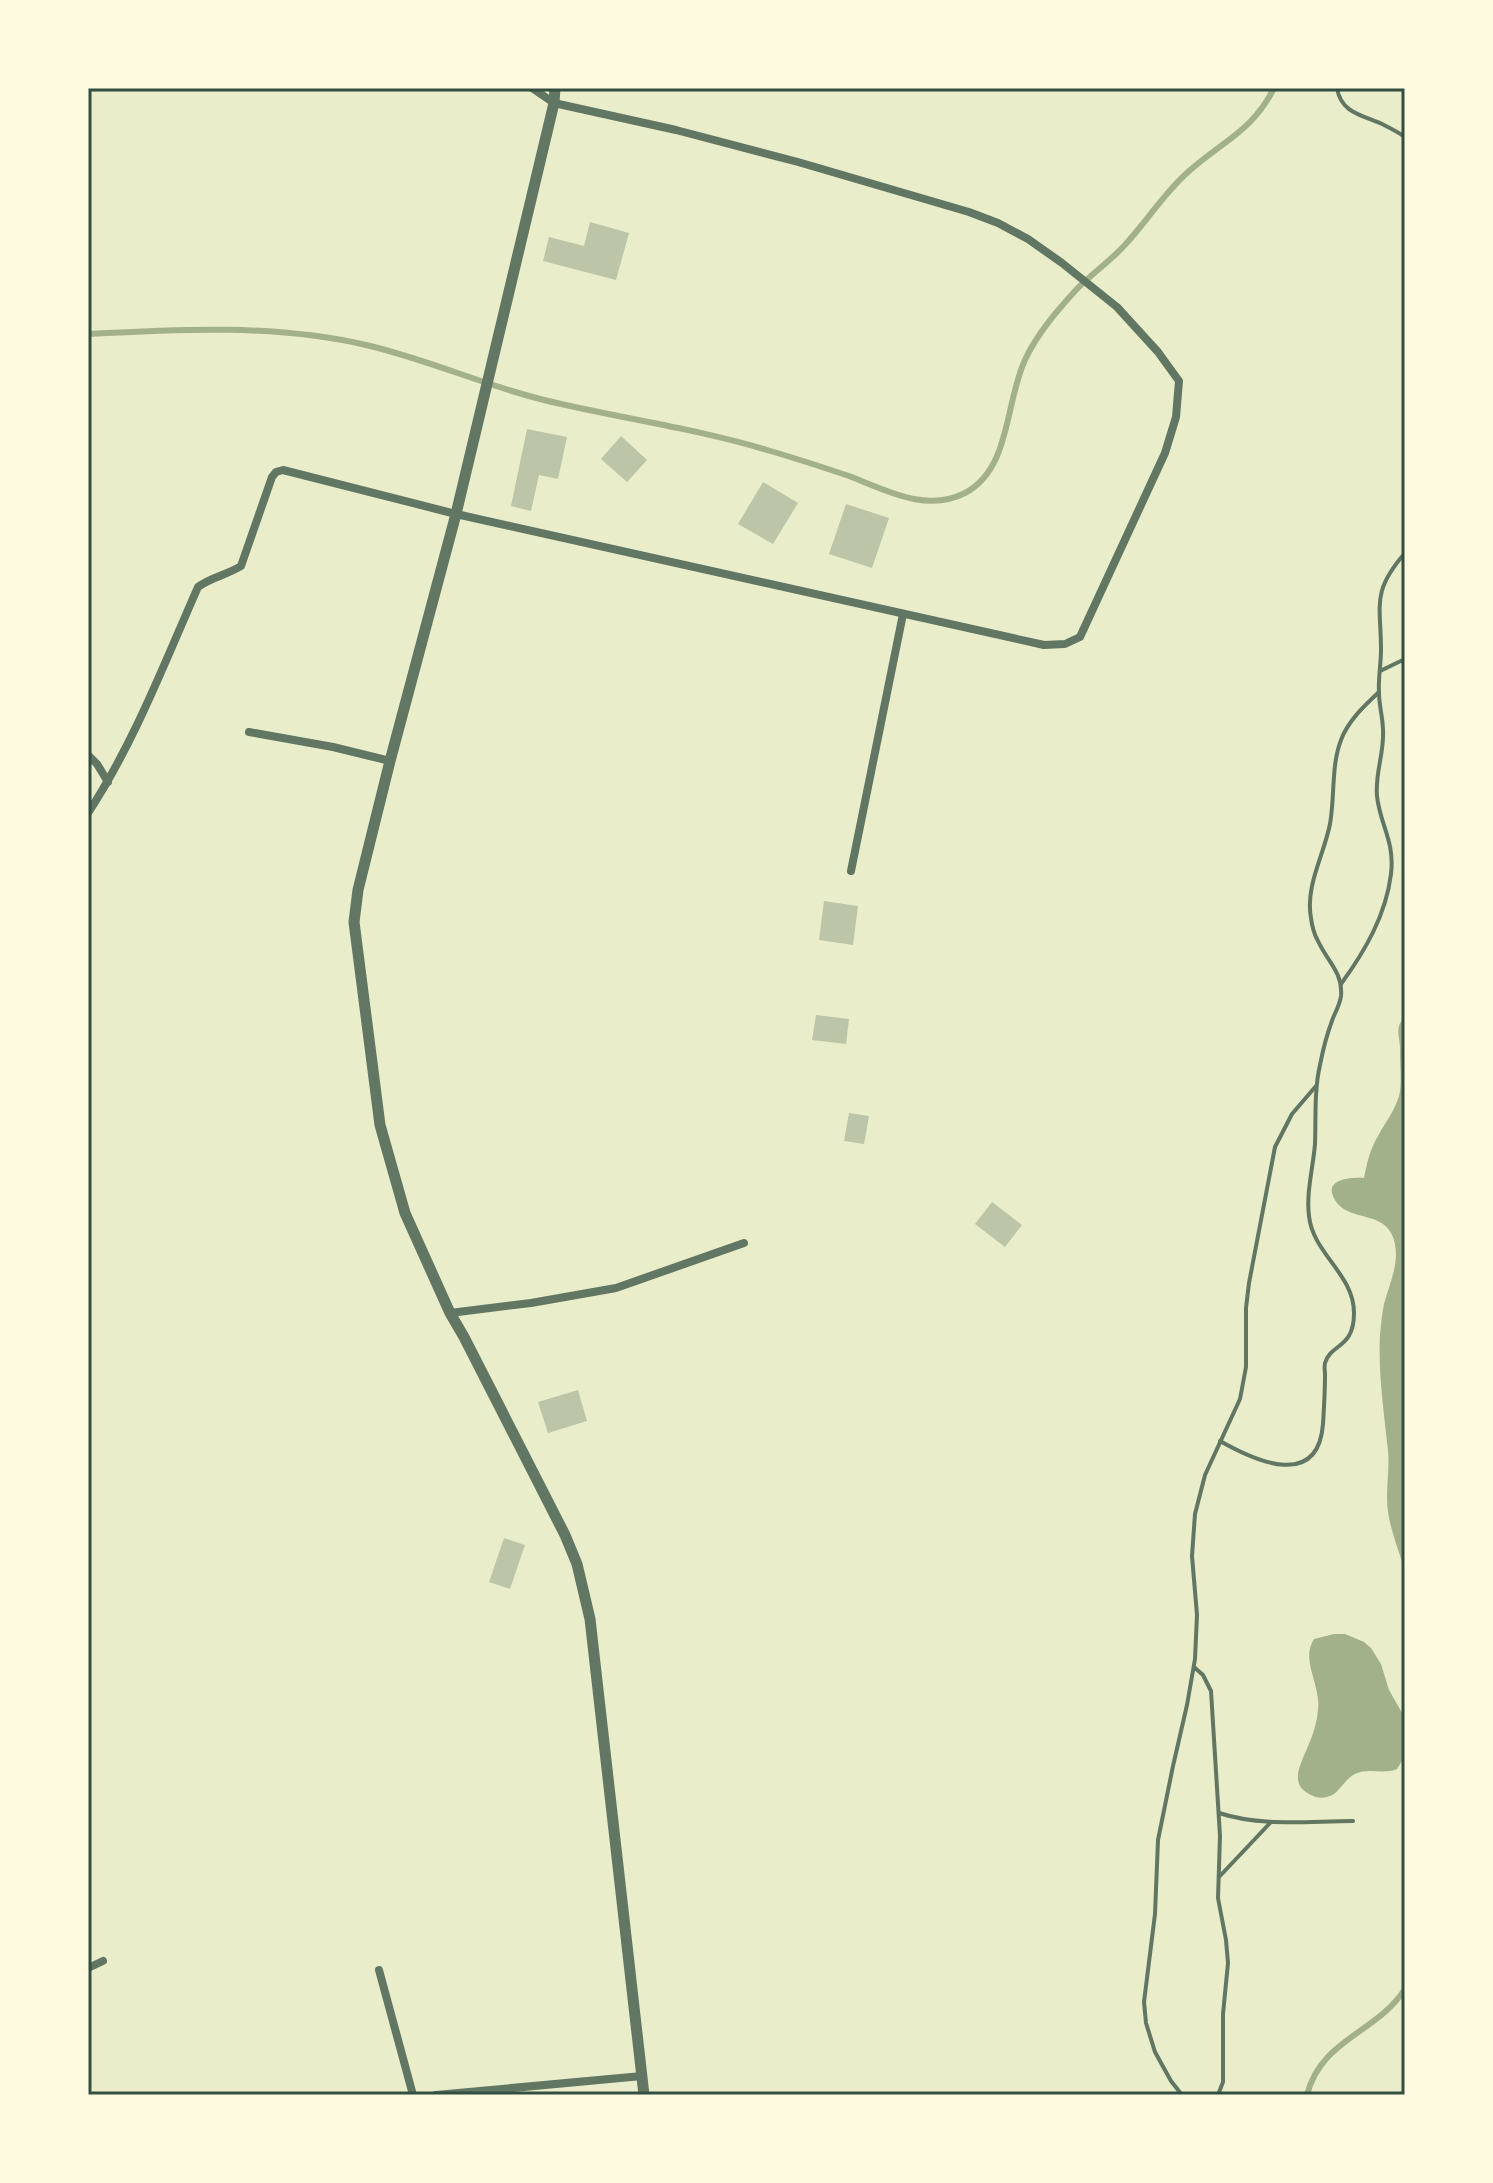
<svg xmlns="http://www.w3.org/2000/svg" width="1493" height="2183" viewBox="0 0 1493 2183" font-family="Roboto,sans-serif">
<rect width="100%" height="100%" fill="#e9edc9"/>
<g fill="#a3b18a">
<path d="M1405,1017V1571C1399,1551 1391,1532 1388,1512C1385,1491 1390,1471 1388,1451C1384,1412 1378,1373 1380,1335C1381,1324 1382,1314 1384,1304C1389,1285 1399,1265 1395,1245C1394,1237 1390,1229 1383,1224C1369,1214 1345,1217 1335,1200C1322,1179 1351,1177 1364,1178C1367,1163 1370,1149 1378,1136C1385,1123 1395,1110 1399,1096C1402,1085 1400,1065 1400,1052C1401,1038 1393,1028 1405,1017Z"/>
<path d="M1334,1634H1345L1364,1642L1371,1648L1381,1664L1389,1690L1405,1718V1756L1397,1769C1382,1775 1369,1767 1355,1774C1343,1780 1340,1794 1327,1797C1320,1799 1314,1797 1309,1794C1288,1783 1302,1762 1308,1746C1313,1735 1317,1722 1318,1710C1321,1683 1300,1661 1314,1639Z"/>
</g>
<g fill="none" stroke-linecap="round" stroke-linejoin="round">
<g stroke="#a3b18a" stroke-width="6">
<path d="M88,334C180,329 276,324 366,345C427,359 483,385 544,400C618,418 694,428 767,450C795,458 822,467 849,476C886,490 926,513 965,493C1011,469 1005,402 1025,360C1037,334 1056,312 1075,291C1090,275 1108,263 1123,247C1146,223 1163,194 1188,172C1221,142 1253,131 1274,88"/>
<path d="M1307,2095C1321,2039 1377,2033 1405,1989"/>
</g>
</g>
<g fill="#bcc5a7">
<polygon points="590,222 629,233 616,280 543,261 549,237 584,246"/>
<polygon points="527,429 567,437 558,479 539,475 531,511 511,506"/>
<polygon points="621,436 647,460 627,482 601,459"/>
<polygon points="763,482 798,503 773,544 738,524"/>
<polygon points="846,504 889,518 872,568 829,554"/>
<polygon points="824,901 858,906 853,945 819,940"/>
<polygon points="816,1015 849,1019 846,1044 812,1040"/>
<polygon points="849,1113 869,1116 864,1144 844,1141"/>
<polygon points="992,1202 1022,1225 1005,1247 975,1224"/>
<polygon points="578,1390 587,1421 548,1433 538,1402"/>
<polygon points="504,1538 525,1545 510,1589 489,1582"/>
</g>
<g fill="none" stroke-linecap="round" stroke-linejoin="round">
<g stroke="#617663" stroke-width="4">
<path d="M1337,88C1341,113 1362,115 1382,124C1390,128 1398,132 1405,137"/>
<polyline points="1380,671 1405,659"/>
<path d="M1341,984C1365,951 1386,915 1391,874C1395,841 1380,825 1377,796C1375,775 1383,756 1383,736C1384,721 1379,707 1379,693C1378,679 1381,664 1381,650C1381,605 1371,592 1405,553"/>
<path d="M1220,1441C1257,1462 1318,1489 1323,1424C1324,1408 1325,1391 1325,1375C1325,1370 1324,1369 1325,1363C1331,1343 1354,1349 1354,1313C1354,1274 1313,1254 1309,1216C1306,1193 1313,1168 1315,1144C1316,1118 1314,1091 1320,1065C1323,1049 1327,1034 1333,1018C1336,1011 1340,1004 1341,996C1343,972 1327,961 1318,941C1314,934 1312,926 1311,918C1305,886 1324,855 1330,824C1335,796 1331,766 1341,740C1348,721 1364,706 1379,692"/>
<polyline points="1194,1667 1203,1675 1211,1691 1220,1836 1218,1898 1226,1940 1228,1963 1223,2014 1223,2082 1218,2095"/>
<path d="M1219,1813C1262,1827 1308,1821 1353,1821"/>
<polyline points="1219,1877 1271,1822"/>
<polyline points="1182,2095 1171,2081 1155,2052 1146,2023 1144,2002 1155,1914 1158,1840 1173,1766 1187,1705 1195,1659 1197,1615 1192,1556 1195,1514 1205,1475 1240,1399 1246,1367 1246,1308 1249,1283 1275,1147 1292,1114 1316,1086"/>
</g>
<g stroke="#617663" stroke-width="8">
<polyline points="249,732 333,747 390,761"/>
<polyline points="88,755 97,764 108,782"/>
<path d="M88,813C134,743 164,664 198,587C211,577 227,575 241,566L272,477L276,472L283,470L456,514L1044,645L1065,644L1080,637L1165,453L1176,417L1179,381L1158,352L1117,307L1062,263L1028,239L998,223L969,212L798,162L676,130L554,103L532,88"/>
<polyline points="851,871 903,614"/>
<polyline points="450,1313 531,1303 616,1288 744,1243"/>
<polyline points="88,1968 103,1961"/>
<polyline points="379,1970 413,2095"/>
<polyline points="436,2095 642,2076"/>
</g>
<polyline stroke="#617663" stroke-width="11" points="555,88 554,103 456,514 390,761 358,890 354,922 380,1125 405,1213 450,1313 464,1337 565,1535 577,1564 590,1619 644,2095"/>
</g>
<rect width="1493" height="2183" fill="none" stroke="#fefae0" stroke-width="180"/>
<rect x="90" y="90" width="1313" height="2003" fill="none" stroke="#344e41" stroke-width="3"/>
</svg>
